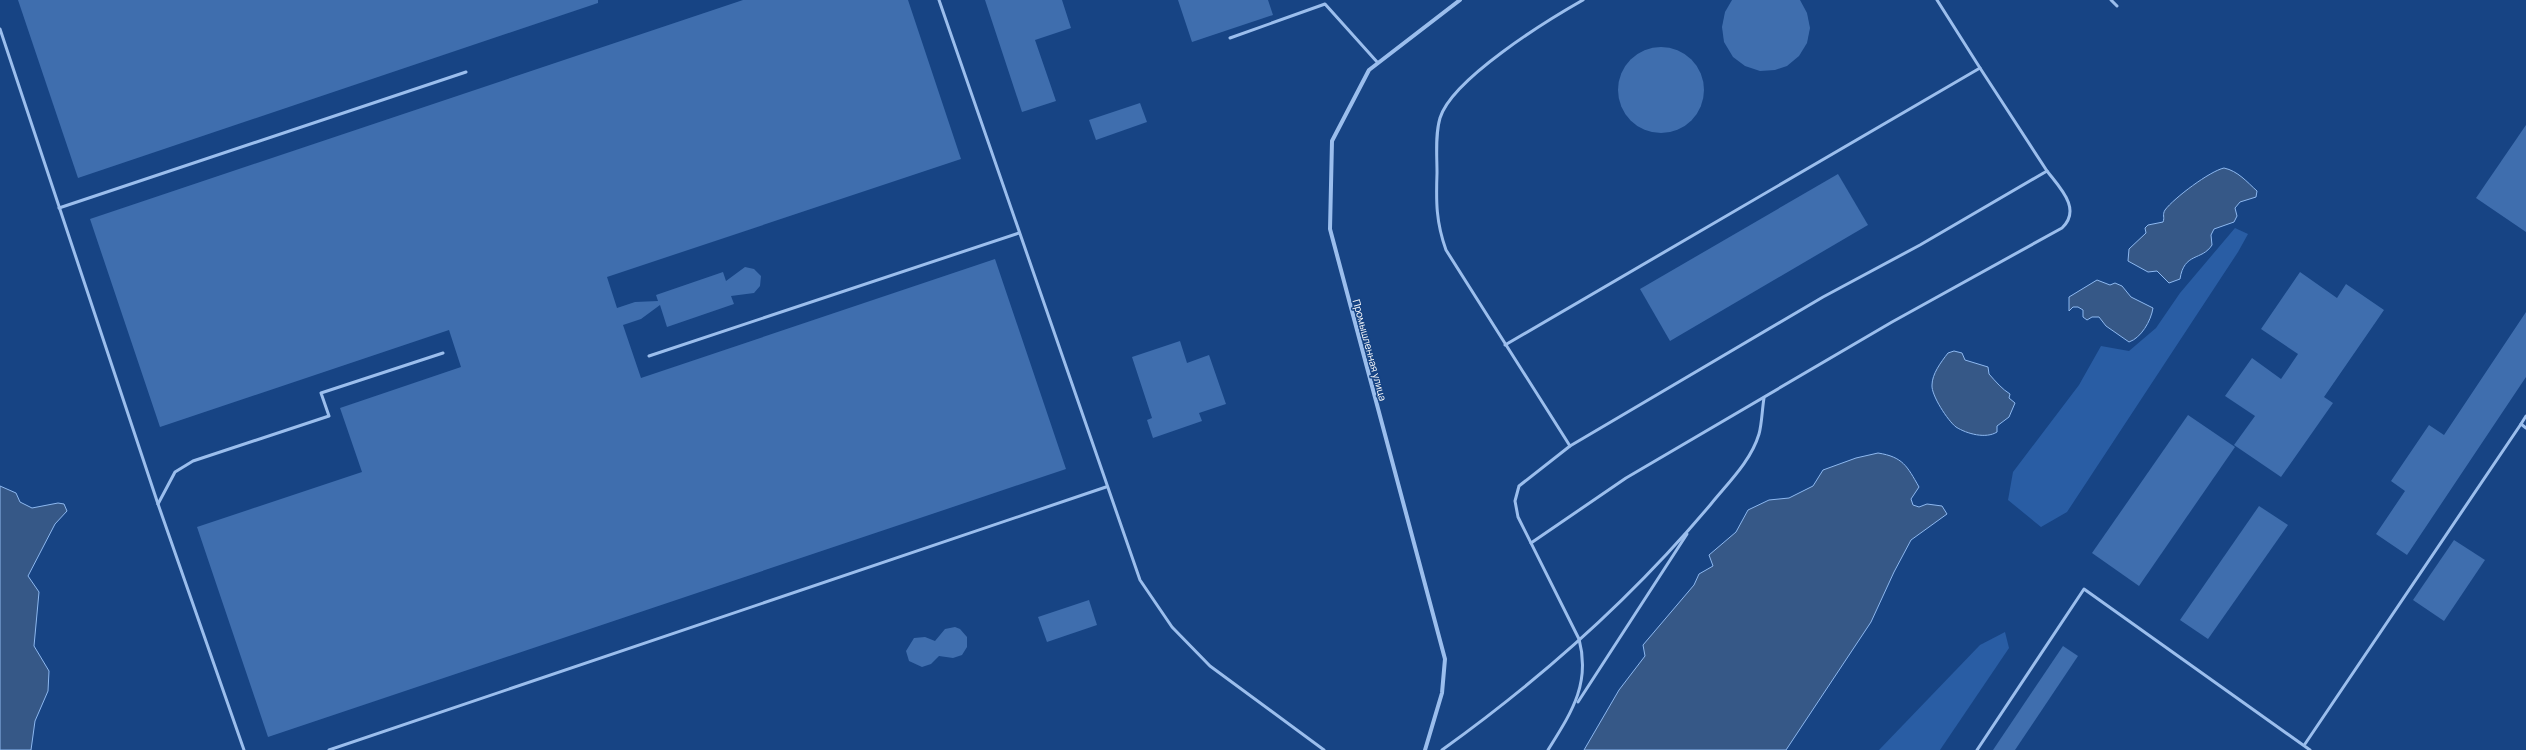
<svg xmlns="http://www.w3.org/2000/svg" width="2526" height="750" viewBox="0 0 2526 750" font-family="Manrope,sans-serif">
<rect width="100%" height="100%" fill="#174484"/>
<g fill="#295da4">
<polygon points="2235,228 2248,234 2238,252 2067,512 2041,527 2008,500 2013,472 2079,385 2101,346 2129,351 2156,328 2180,293"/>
<polygon points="2005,632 2009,648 1940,750 1879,750 1980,645"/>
</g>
<g fill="#365887" stroke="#8db8f0">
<path d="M2224,168C2238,171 2247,182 2257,191L2256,197L2240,202L2235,208L2237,216L2234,222L2214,229L2211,235L2212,245C2202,261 2184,252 2180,279L2169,283L2157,271L2148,272L2128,261L2129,249L2146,233L2145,228L2148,225L2163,222C2165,217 2162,215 2165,210C2174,198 2210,171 2224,168Z"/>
<path d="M2097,280L2110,285L2115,283L2122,286L2131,297L2153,308C2151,321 2141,338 2129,342L2106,326L2099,317H2092L2087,320L2083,317V310L2078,307H2073L2069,311V297Z"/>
<path d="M1954,351L1962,353L1965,360L1988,367L1989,374C1996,382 2002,389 2010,394L2009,398L2015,403L2009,417L1997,426V432C1986,439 1967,434 1956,427C1948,421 1931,395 1932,385C1932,374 1941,362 1948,353Z"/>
<path d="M1878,453C1903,457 1907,466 1919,487L1911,499L1913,505L1919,507L1927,504L1942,506L1947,514L1911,540L1894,572L1871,622L1786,750H1584L1619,690L1645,656L1643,645L1694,585L1699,574L1713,566L1709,555L1736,532L1748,510L1769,500L1789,498L1813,486L1823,470L1856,458Z"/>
<polygon points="0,486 16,493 20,502 32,508 58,503 64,504 67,511 55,524 28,576 39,592 34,646 49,671 48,691 35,721 31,750 0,750"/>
</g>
<g fill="#3f6eae">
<polygon points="18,0 598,0 598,3 78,178"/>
<polygon points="743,0 908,0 961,159 607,277 617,308 635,302 658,301 656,295 723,272 726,281 745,267 754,269 761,276 760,286 754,293 731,296 734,304 667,327 660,305 641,319 623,325 641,378 995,259 1066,469 268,737 197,527 362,472 340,408 461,367 449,330 160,427 90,219"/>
<polygon points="985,0 1062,0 1071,28 1035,40 1056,101 1022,112"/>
<polygon points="1178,0 1268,0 1273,15 1192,42"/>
<polygon points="1732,0 1800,0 1807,13 1810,28 1807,43 1799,56 1787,66 1775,70 1760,71 1745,66 1733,57 1724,42 1722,27 1725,12"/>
<circle cx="1661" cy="90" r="43"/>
<polygon points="1140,103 1147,122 1096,140 1089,120"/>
<polygon points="2526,125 2526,232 2476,198"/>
<polygon points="1838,174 1868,225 1670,341 1640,289"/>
<polygon points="2300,272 2337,298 2346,284 2384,310 2324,397 2333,403 2281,477 2234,445 2255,416 2225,396 2252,358 2281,379 2298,354 2261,329"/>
<polygon points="2526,312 2526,377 2407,555 2376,534 2405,491 2391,481 2429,425 2444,435"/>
<polygon points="1180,341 1187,363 1209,355 1226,404 1199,413 1202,421 1153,438 1147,420 1152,418 1132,357"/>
<polygon points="2188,415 2235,447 2139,586 2092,553"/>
<polygon points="2259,506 2288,525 2208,639 2180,620"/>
<polygon points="2454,540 2485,560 2444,621 2413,600"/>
<polygon points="1089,600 1097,625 1047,642 1038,617"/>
<polygon points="955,627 960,629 967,637 967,647 962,655 953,658 939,656 931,664 922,667 909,661 906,651 914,638 925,637 935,641 945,629"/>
<polygon points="2063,646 2078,656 2015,750 1993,750"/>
</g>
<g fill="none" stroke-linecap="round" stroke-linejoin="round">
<g stroke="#9bbeed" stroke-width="3">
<polyline points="939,0 1140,580 1172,627 1210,666 1324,750"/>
<polyline points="2111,0 2117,6"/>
<polyline points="0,29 158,504 244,750"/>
<polyline points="1230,38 1325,4 1378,63"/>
<polyline points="59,208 466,72"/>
<polyline points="1505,345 1980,68 1937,0"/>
<polyline points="649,356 1019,233"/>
<polyline points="2526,416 2521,424 2526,428"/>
<path d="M1570,446L1446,250C1436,222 1436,202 1437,173C1437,155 1435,135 1440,118C1452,79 1546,21 1583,0"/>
<polyline points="158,504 175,472 193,461 329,416 321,393 443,353"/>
<path d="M1531,543L1626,478L1892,322L2062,228C2082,209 2060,188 2047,171"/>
<polyline points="1578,702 1687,534"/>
<polyline points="2305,744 2521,424"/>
<polyline points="329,750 1106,487"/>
<path d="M1442,750C1541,679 1633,597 1711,504C1728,483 1751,461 1759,434C1762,423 1762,410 1764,398"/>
<path d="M1548,750C1571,713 1591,684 1579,639L1518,517L1515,501L1519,486L1570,446L1823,297L1920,245L2047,171L1980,68"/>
<polyline points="1977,750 2084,589 2310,750"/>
</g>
<polyline stroke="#9bbeed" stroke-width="4" points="1425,750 1442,693 1445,659 1330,229 1332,141 1369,70 1460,0"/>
</g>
<g text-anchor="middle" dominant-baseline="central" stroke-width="3" stroke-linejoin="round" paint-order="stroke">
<g font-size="10" fill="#fff" stroke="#174484">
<text transform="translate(1370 350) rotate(75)">Промышленная улица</text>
</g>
</g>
</svg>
